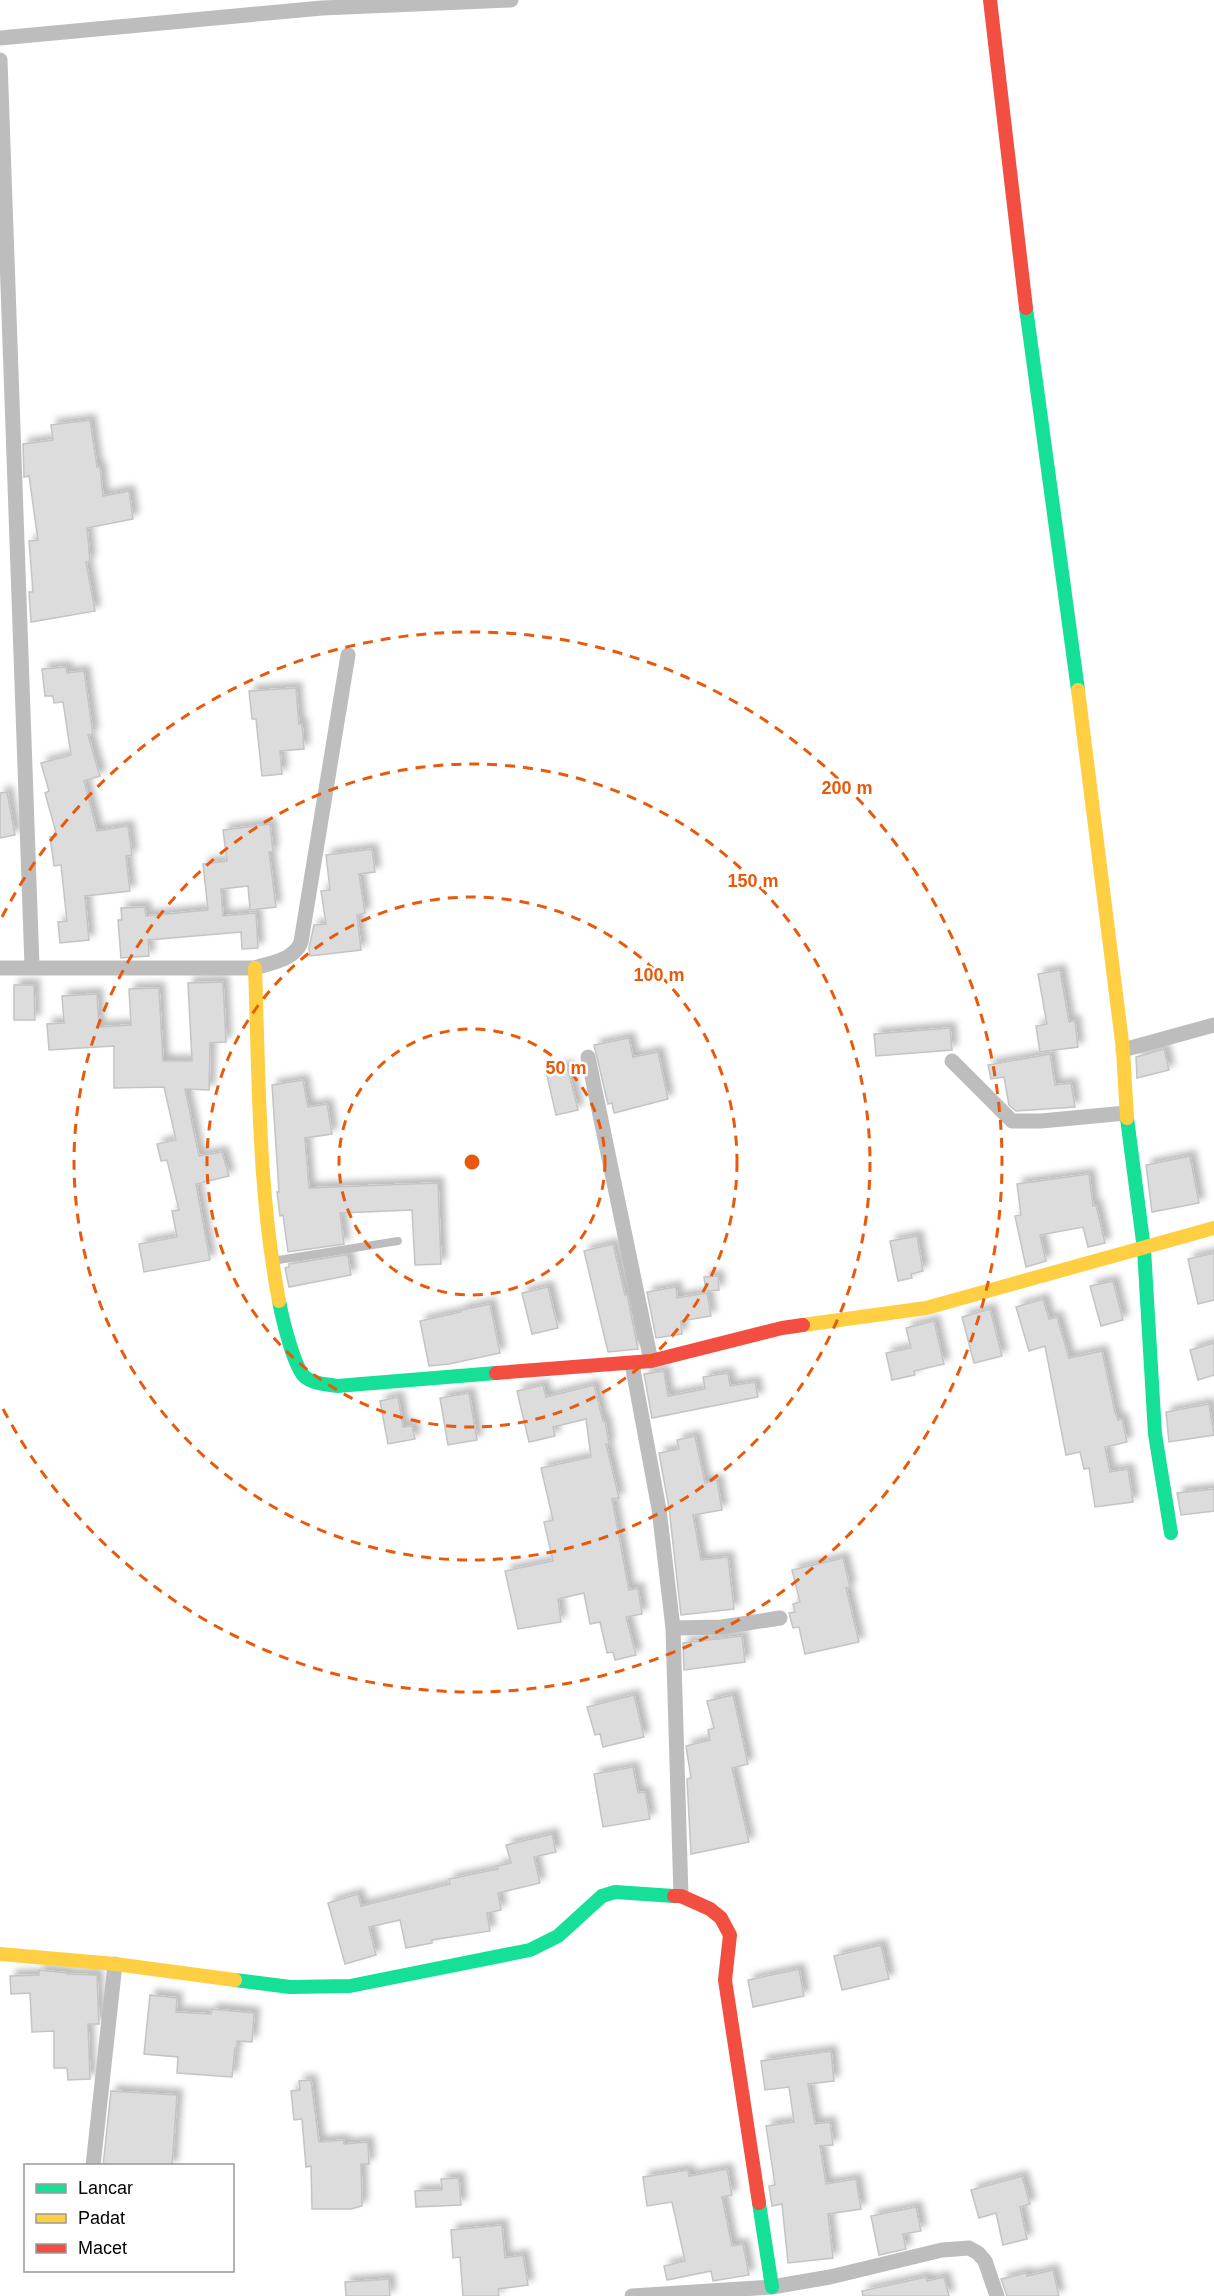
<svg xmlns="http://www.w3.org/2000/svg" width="1214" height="2296" viewBox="0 0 1214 2296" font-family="Helvetica,sans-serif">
<defs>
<filter id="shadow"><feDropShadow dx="5.5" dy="-5.5" stdDeviation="3" flood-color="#0004"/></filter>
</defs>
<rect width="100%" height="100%" fill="#fff"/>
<g fill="#dcdcdc" stroke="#c4c4c4" stroke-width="1.5" filter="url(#shadow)">
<polygon points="90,420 97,467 100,467 103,496 129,491 133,519 87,528 90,561 86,562 95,611 31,622 29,592 33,592 29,541 38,540 29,476 24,477 23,444 53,440 51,425"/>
<polygon points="66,667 67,673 84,671 93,734 88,735 100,776 84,781 97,831 128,826 132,855 126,856 130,891 85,896 89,940 60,943 58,922 67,921 61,865 54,866 50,837 57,836 45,793 49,791 41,763 71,755 63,702 54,703 53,696 45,696 42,669"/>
<polygon points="296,688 299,724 302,724 304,749 280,751 282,774 262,776 256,719 252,719 249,691"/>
<polygon points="7,792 15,835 0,838 0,793"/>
<polygon points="270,824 273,852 269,852 276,907 250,910 248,886 221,889 223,916 256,913 258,948 242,949 241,932 148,940 149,956 121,958 118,920 122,920 121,908 145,907 146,916 208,910 203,864 227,861 223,830"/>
<polygon points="372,849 375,872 359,874 365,913 357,915 361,950 310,956 309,948 314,925 326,924 321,891 330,890 326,855"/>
<polygon points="1060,970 1069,1022 1075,1021 1078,1047 1040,1052 1036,1026 1047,1024 1038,974"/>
<polygon points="223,982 226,1042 210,1043 209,1090 185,1089 199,1156 222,1152 229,1176 196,1184 210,1260 144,1272 139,1244 177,1237 172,1211 179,1210 167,1160 161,1161 157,1144 176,1140 164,1087 114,1088 114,1046 49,1050 47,1024 64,1023 62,996 97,994 99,1027 131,1025 129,989 159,988 163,1061 192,1061 188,983"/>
<polygon points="14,985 34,985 35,1020 14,1020"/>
<polygon points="950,1028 952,1050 876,1056 874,1034"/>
<polygon points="629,1038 633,1057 658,1052 668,1099 614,1113 612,1103 608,1104 594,1045"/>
<polygon points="1164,1049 1169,1070 1137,1078 1136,1057"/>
<polygon points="1050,1054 1055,1085 1071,1083 1075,1107 1016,1111 1009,1105 1004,1077 991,1079 988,1065"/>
<polygon points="567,1066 578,1110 556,1115 546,1071"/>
<polygon points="303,1080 308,1107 327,1104 332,1134 305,1138 309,1188 438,1183 441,1264 415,1265 412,1210 340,1213 344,1244 288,1252 283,1215 280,1216 277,1192 279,1192 272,1085"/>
<polygon points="1190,1156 1199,1203 1152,1212 1146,1165"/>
<polygon points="1089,1174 1093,1206 1096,1205 1105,1243 1088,1247 1083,1227 1040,1235 1046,1261 1026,1267 1015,1216 1021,1215 1017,1184"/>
<polygon points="917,1236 923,1271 911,1274 912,1278 898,1281 890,1241"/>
<polygon points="613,1244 625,1295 627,1294 638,1349 608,1352 584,1251"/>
<polygon points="1214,1253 1214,1300 1198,1304 1188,1259"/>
<polygon points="345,1255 348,1256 351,1275 289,1287 285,1268 289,1267 289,1264"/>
<polygon points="718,1276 719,1290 706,1291 704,1277"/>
<polygon points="1113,1281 1123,1320 1101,1326 1090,1286"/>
<polygon points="548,1287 558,1328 532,1334 522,1293"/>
<polygon points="676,1287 677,1298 707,1293 711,1316 681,1321 682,1334 656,1338 647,1292"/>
<polygon points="1043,1299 1049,1319 1057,1317 1069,1358 1102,1351 1115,1412 1118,1420 1122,1419 1127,1442 1105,1447 1110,1472 1128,1469 1133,1502 1095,1507 1089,1468 1084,1469 1080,1452 1066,1455 1045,1346 1029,1351 1016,1307"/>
<polygon points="490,1304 500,1353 449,1364 429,1366 420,1321 461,1312 461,1310"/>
<polygon points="990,1309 1002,1356 974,1363 962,1317"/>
<polygon points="934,1321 944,1364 914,1371 915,1375 892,1380 886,1353 911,1348 906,1328"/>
<polygon points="1214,1343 1214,1375 1198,1380 1190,1350"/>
<polygon points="664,1371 668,1396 705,1389 703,1377 728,1373 730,1386 755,1382 758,1397 652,1418 644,1374"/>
<polygon points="543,1385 546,1397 594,1385 603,1421 605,1421 609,1444 606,1444 619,1498 612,1499 629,1590 638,1588 642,1614 626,1617 636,1655 615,1660 613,1652 607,1653 600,1622 590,1624 584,1593 558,1599 561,1622 518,1629 505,1571 553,1561 544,1522 553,1520 541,1468 591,1457 586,1419 553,1427 555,1436 529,1442 517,1391"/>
<polygon points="469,1393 477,1440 448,1445 440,1398"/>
<polygon points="398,1397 403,1427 412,1426 415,1439 388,1444 380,1401"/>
<polygon points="1209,1404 1214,1435 1169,1442 1166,1412"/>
<polygon points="695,1436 705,1483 717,1480 722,1510 693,1515 701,1560 728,1557 734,1609 681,1615 669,1508 659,1453 679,1449 677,1440"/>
<polygon points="1214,1489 1214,1511 1181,1515 1177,1493"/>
<polygon points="843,1558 850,1587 846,1588 859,1642 805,1654 799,1627 793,1628 789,1613 795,1612 793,1604 800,1602 792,1570"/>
<polygon points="742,1636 745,1662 684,1670 683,1643"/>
<polygon points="634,1695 644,1737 603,1747 600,1734 595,1735 587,1707"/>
<polygon points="733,1695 748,1764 732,1768 749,1842 691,1854 687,1779 691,1778 686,1746 710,1740 708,1730 714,1728 707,1701"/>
<polygon points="633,1767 638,1793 645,1792 650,1819 603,1827 594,1774"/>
<polygon points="552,1834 556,1852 534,1857 540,1883 498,1893 501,1910 487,1913 490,1931 432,1940 432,1943 406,1948 400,1920 369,1927 376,1955 345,1964 328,1903 358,1894 361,1906 450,1884 449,1879 498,1869 497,1866 511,1863 506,1845"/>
<polygon points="881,1945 889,1979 842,1990 834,1956"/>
<polygon points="799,1969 804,1996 753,2007 748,1980"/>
<polygon points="39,1970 67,1973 67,1974 97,1975 99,2024 88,2024 90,2079 68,2080 67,2068 54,2068 54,2031 32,2032 30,1993 11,1994 10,1976 39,1975"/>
<polygon points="150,1995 177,1998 176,2012 211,2014 212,2009 254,2013 252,2042 237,2041 237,2048 235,2048 232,2077 177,2073 178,2057 144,2054"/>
<polygon points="831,2051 834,2081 808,2084 815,2124 830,2122 833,2145 820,2146 826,2184 856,2179 861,2209 828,2214 833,2258 788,2263 782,2204 772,2206 769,2186 775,2185 766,2126 794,2122 789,2087 765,2090 761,2061"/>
<polygon points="311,2080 319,2142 344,2140 344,2144 368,2142 369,2164 361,2164 362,2206 351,2209 312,2209 311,2166 306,2167 302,2119 294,2120 291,2091 300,2090 299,2081"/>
<polygon points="111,2091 177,2095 172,2166 103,2166"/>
<polygon points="727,2169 732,2195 722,2197 732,2246 743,2244 749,2275 713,2281 711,2271 667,2280 664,2266 685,2261 672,2202 647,2206 643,2177 688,2170 689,2176"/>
<polygon points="1022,2176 1030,2204 1020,2207 1027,2239 1003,2245 996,2213 979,2218 971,2190"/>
<polygon points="459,2178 461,2205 416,2207 415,2191 442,2190 441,2179"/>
<polygon points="916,2207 921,2231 903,2234 906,2249 879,2255 871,2216"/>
<polygon points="502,2225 505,2258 523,2255 528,2285 498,2289 499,2296 463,2296 460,2257 453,2258 451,2230"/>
<polygon points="1053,2270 1059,2296 1007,2296 1001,2279 1026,2273 1027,2276"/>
<polygon points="926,2277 927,2281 944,2277 949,2296 863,2296 862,2291"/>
<polygon points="389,2279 390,2296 346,2296 345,2282"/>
</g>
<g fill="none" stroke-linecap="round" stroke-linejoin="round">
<polyline stroke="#bdbdbd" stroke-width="8" points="272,1261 398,1241"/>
<g stroke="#bdbdbd" stroke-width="15">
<polyline points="0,38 322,8 511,0"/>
<polyline points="0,60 32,966"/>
<path d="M0,968H255C273,962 294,960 301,942L348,655"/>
<polyline points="1123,1050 1214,1025"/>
<polyline points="588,1057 651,1361"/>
<polyline points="952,1061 1012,1121 1041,1121 1126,1113"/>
<polyline points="632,1364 659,1509 673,1628 681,1896"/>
<polyline points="673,1628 722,1627 780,1618"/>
<polyline points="93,2166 115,1964"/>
<polyline points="632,2296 772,2287 830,2277 942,2250 969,2248 978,2253 985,2261 997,2296"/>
</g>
<g stroke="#16e098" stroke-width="14">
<polyline points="1026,308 1078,690"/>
<polyline points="1127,1118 1144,1249 1155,1434 1171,1533"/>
<path d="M279,1301C282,1317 294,1368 305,1377C313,1384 327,1384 337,1386L496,1373"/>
<polyline points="235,1980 290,1987 350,1986 530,1950 558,1936 602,1896 615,1892 674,1896"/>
<polyline points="759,2203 772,2287"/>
</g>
<g stroke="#ffcf43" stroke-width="14">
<polyline points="1078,690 1123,1050 1127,1118"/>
<path d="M255,968C259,1079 258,1192 279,1301"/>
<polyline points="803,1325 926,1308 1214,1228"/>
<polyline points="0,1954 115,1964 235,1980"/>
</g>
<g stroke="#f24e42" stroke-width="14">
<polyline points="990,0 1026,308"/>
<polyline points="496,1373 651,1361 782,1328 803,1325"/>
<polyline points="674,1896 681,1896 710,1909 721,1918 730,1935 725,1980 759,2203"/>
</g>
</g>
<g fill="none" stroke="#e8590c" stroke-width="3" stroke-dasharray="10 8">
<circle cx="472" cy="1162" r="133"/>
<circle cx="472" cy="1162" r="265"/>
<circle cx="472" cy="1162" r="398"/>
<path d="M2 917A530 530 0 1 1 2 1407"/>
</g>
<circle cx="472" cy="1162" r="9" fill="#e8590c" stroke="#fff" stroke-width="3"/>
<g font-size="18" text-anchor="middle" font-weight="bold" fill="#e8590c" stroke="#fff" stroke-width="5" stroke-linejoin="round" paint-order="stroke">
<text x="847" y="794">200 m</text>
<text x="753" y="887">150 m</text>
<text x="659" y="981">100 m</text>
<text x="566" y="1074">50 m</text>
</g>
<rect x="24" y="2164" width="210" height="108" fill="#ffffff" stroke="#999999" stroke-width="1.5"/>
<rect x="36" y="2184" width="30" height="9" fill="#16e098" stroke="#999999" stroke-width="1.5"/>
<text x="78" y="2194" font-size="18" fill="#000000">Lancar</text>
<rect x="36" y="2214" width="30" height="9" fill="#ffcf43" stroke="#999999" stroke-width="1.5"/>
<text x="78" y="2224" font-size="18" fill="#000000">Padat</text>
<rect x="36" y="2244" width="30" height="9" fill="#f24e42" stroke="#999999" stroke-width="1.5"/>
<text x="78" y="2254" font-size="18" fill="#000000">Macet</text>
</svg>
